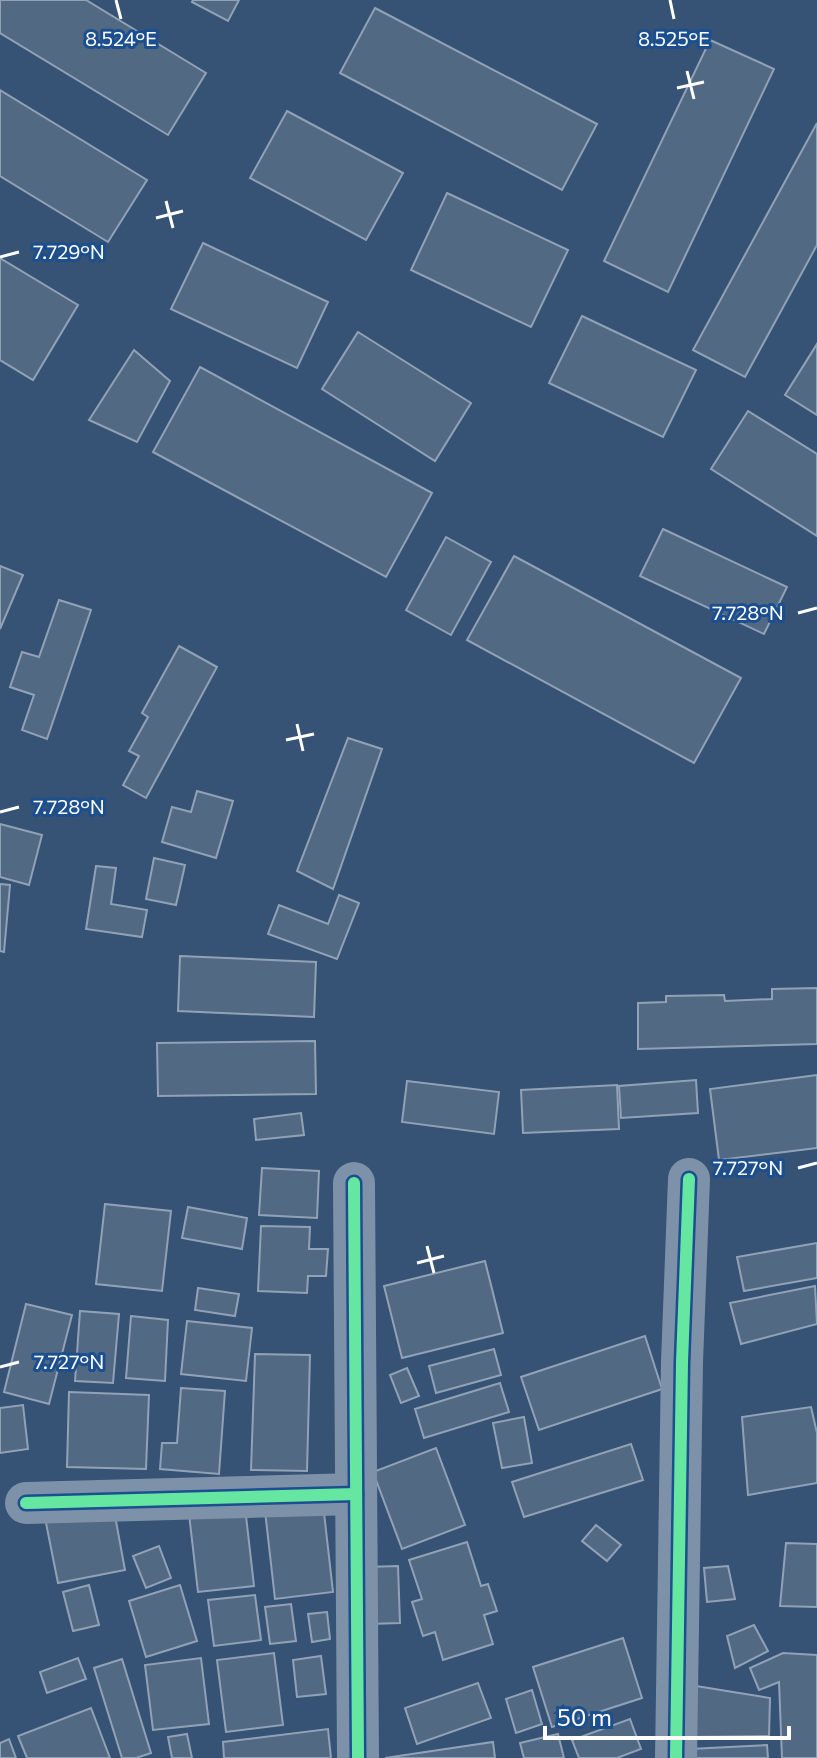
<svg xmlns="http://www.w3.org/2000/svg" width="817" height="1758" viewBox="0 0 817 1758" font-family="Commissioner,sans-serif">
<rect width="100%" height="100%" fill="#365274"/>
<g fill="#526984" stroke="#92a2b6" stroke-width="2">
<polygon points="0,0 86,0 206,73 168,135 0,33"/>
<polygon points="193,0 239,0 228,21 192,2"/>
<polygon points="375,8 597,124 562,190 340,73"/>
<polygon points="710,40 774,69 668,292 604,261"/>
<polygon points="0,90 147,180 108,242 0,176"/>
<polygon points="287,111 403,173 366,240 250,178"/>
<polygon points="817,123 817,245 745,377 693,350"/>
<polygon points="447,193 568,250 531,327 411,270"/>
<polygon points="203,243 328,302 297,368 171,309"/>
<polygon points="0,258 78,305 33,380 0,360"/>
<polygon points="582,316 696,370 663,437 549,383"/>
<polygon points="358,332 471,403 435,461 322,389"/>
<polygon points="817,344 817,415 785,395"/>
<polygon points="134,350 170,381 137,442 89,420"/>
<polygon points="200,367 432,493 386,577 153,452"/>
<polygon points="748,411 817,454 817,536 711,469"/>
<polygon points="663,529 787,587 764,634 640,576"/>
<polygon points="446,537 491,562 451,635 406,610"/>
<polygon points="514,556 741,678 694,763 467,640"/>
<polygon points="0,566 23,575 0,629"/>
<polygon points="59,600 91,610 47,739 22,730 34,695 10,687 22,652 39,657"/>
<polygon points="179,646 217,667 146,798 123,785 139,756 129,751 148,717 142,713"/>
<polygon points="348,738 382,749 333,889 297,871"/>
<polygon points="197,791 233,801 216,858 162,842 172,807 191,812"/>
<polygon points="0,824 42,835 29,885 0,877"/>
<polygon points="154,858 185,865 176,905 146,899"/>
<polygon points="96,866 116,868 111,904 147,910 142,937 86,929"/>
<polygon points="0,884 10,885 4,952 0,951"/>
<polygon points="339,895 359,903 337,959 268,934 279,905 328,924"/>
<polygon points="180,956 316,962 314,1017 178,1011"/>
<polygon points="817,988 817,1044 638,1049 638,1003 666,1002 666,996 724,995 725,1001 772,999 772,989"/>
<polygon points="315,1041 316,1094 158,1096 157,1043"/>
<polygon points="817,1075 817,1148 719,1160 710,1089"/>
<polygon points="696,1080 698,1113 621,1118 619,1086"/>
<polygon points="407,1081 499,1092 494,1134 402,1122"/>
<polygon points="617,1085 619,1129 523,1133 521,1090"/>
<polygon points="301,1113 304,1135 256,1140 254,1119"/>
<polygon points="262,1168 319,1171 317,1218 259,1215"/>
<polygon points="105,1204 171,1211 162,1291 96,1284"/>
<polygon points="188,1207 247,1218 242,1249 182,1238"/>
<polygon points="261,1226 310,1227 309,1249 328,1249 326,1276 308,1276 307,1293 258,1291"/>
<polygon points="817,1243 817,1278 744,1291 737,1257"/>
<polygon points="485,1261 503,1333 402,1358 384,1286"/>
<polygon points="815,1286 817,1324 741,1344 730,1303"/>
<polygon points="198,1288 239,1294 235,1316 195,1310"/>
<polygon points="26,1304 72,1315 49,1404 4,1392"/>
<polygon points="80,1311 119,1314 113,1383 75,1381"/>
<polygon points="131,1316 168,1320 165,1381 126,1378"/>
<polygon points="187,1321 252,1328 246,1381 181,1374"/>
<polygon points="645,1336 662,1389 539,1430 521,1377"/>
<polygon points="494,1349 501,1375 436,1393 429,1366"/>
<polygon points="255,1354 310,1355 307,1471 251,1470"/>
<polygon points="407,1368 419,1396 401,1403 390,1375"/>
<polygon points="500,1383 509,1412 424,1438 415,1409"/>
<polygon points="181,1388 225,1391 219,1474 160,1469 162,1443 177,1443"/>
<polygon points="69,1392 149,1395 146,1469 67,1467"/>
<polygon points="23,1405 28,1449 0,1453 0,1408"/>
<polygon points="811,1407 817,1433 817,1483 748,1495 742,1417"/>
<polygon points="524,1417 532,1463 502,1468 493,1423"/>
<polygon points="631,1444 643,1480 524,1517 512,1482"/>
<polygon points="436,1448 465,1525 402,1549 373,1472"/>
<polygon points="323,1504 333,1592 275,1599 265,1511"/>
<polygon points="113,1505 125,1570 58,1583 45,1518"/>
<polygon points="245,1507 254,1586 198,1592 189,1514"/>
<polygon points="596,1525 621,1545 607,1561 582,1541"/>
<polygon points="467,1542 481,1586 488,1584 497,1611 484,1615 493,1644 443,1660 435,1632 423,1636 412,1602 422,1599 409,1560"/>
<polygon points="786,1543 817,1544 817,1607 780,1606"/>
<polygon points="159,1546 171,1578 146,1588 133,1556"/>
<polygon points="398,1566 400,1623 369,1624 366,1567"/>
<polygon points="728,1566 735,1599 707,1602 704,1568"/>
<polygon points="89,1585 99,1625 73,1631 63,1592"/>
<polygon points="180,1585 197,1641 146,1657 129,1601"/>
<polygon points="255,1595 261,1640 214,1646 208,1600"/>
<polygon points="291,1604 296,1641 270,1644 265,1607"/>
<polygon points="327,1612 330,1639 312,1642 308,1614"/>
<polygon points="754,1625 768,1651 735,1668 727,1636"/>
<polygon points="623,1638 642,1698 552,1727 533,1667"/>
<polygon points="274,1653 283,1725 226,1732 217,1660"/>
<polygon points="783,1653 817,1655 817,1758 782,1758 779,1682 759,1690 750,1668"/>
<polygon points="321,1656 326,1694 297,1697 293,1660"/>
<polygon points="78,1658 86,1679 47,1693 40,1672"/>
<polygon points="201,1658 209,1724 153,1730 145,1665"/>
<polygon points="122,1659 151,1753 136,1758 122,1758 94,1668"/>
<polygon points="478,1683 491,1718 417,1744 405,1708"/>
<polygon points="696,1686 770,1698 769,1736 691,1737"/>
<polygon points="532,1690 542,1724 516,1733 506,1699"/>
<polygon points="91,1708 110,1758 27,1758 18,1736"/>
<polygon points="630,1719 641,1749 617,1758 579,1758 572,1740"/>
<polygon points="328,1729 331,1758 224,1758 223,1742"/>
<polygon points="187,1734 192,1758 172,1758 168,1737"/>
<polygon points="558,1734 564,1758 524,1758 520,1743"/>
<polygon points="9,1739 16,1758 0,1758 0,1743"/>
<polygon points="493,1742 495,1758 385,1758"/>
<polygon points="767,1745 768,1758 691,1758 690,1749"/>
</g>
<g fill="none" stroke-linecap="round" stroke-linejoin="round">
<g stroke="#7d92a8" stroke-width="42">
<polyline points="354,1183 358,1758"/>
<polyline points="26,1503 356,1494"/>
<polyline points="676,1758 682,1362 689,1179"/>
</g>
<g stroke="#1b4f8f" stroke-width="17">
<g id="cycleway">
<polyline points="354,1183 358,1758"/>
<polyline points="26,1503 356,1494"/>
<polyline points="676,1758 682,1362 689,1179"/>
</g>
</g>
<use href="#cycleway" stroke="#66e7a1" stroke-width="12"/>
</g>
<path fill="none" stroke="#fff" stroke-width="3" d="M116,0L121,19M670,0L674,19M687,71L694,99M677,88L704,82M166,201L173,228M156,218L183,211M0,257L19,252M798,613L817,608M297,724L303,751M286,740L314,734M0,812L19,807M798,1168L817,1163M427,1246L434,1273M417,1263L444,1256M0,1367L19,1362"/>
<g font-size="20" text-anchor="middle" fill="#fff" stroke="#1b4f8f" stroke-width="6" stroke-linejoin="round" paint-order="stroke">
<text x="121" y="46">8.524°E</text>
<text x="674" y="46">8.525°E</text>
<text x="69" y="259">7.729°N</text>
<text x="748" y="620">7.728°N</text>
<text x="69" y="814">7.728°N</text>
<text x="748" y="1175">7.727°N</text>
<text x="69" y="1369">7.727°N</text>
</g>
<path d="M545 1726v12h244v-12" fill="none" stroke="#ffffff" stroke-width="4"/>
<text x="557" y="1726" font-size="24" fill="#ffffff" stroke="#1b4f8f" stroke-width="6" paint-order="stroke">50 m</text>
</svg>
